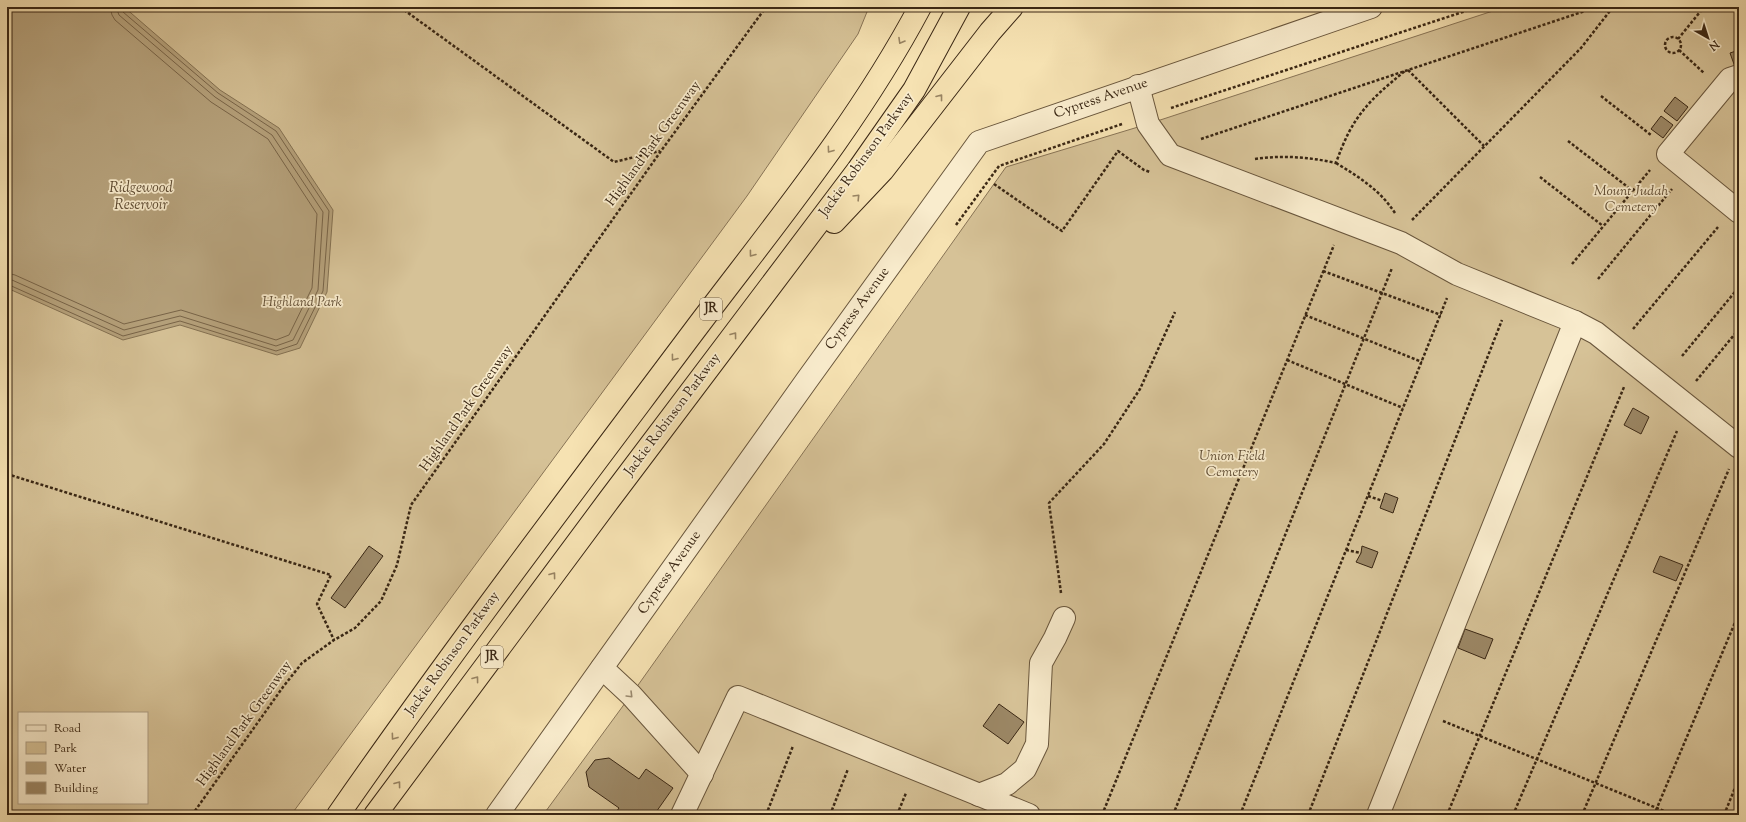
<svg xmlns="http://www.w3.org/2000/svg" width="1746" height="822" viewBox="0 0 1746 822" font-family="'Sorts Mill Goudy',serif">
<rect width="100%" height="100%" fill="#f6e2b2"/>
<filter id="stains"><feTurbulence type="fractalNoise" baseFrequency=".005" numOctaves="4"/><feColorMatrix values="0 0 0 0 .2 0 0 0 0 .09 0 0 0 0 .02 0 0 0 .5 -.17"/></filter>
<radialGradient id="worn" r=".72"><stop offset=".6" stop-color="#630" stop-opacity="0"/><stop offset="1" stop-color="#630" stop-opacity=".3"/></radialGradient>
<g fill="#d6c297" stroke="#887456" fill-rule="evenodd">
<path d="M7,7H869L858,34L747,196L291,815H7ZM19,713H147V803H19Z"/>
<polygon points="1505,7 1739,7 1739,815 543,815 631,695 1006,167 1148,124"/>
</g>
<polygon fill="#b6a27c" stroke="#847152" points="7,7 124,7 220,90 279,128 333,210 327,292 300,348 277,355 180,325 123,340 7,288"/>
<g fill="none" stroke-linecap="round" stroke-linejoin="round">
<g stroke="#786448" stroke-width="1">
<polyline points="7,273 15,275 124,324 181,310 276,340 289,335 312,288 317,214 268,139 211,102 115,20 112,15 110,7"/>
<polyline points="7,279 12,280 124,330 180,316 276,346 293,340 318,290 323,212 272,135 215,97 119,15 116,7"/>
<polyline points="7,284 123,336 180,321 276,351 297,344 323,291 329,211 276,131 218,93 123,12 121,7"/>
</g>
</g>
<g fill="#9c8866" stroke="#3a2714">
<polygon points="1739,50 1739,65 1735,67 1730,53"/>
<polygon points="1675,97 1688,107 1677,121 1664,111"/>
<polygon points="1661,116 1673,125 1663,138 1651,129"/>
<polygon points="1633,408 1649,417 1641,434 1624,425"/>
<polygon points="1385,493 1398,498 1393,513 1380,508"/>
<polygon points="369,546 383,556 345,608 331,598"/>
<polygon points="1362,546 1378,552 1372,568 1356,562 1361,553"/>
<polygon points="1660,556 1683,565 1676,581 1653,572"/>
<polygon points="1465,629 1493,639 1485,659 1458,648"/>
<polygon points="999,704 1024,722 1008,744 983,726"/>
<polygon points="609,758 639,779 646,769 673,788 654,815 614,815 619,808 589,787 586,772 595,760"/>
</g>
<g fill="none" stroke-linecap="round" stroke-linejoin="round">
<g stroke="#69563c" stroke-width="24">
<g id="minor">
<polyline points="1739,76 1730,79 1668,154 1739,212"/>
<polyline points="1138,86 1148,124 1170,155 1401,243 1457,274 1575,322 1596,333 1739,447"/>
<polyline points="602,668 631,695 702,774"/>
<polyline points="979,795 1007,784 1025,769 1037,744 1041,663 1055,638 1064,618"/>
<polyline points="497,815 807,380 979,142 1371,7"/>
<polyline points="682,815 738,697 1029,815"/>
<polyline points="1378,815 1575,322"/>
</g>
</g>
<g stroke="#3a2714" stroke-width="24">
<g id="highway">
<polyline points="834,222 883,170 990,32 1012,7"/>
<path d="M338,815C452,651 574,491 694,331C773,226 858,124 920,7"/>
<polyline points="375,815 609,500 858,170 914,90 959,7"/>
</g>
</g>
<g stroke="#3a2714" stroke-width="2.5" stroke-dasharray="3 2" stroke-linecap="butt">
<polyline points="400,7 614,162 660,151"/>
<polyline points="1736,7 1739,14"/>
<circle cx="1673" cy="45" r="8"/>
<polyline points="1678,39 1704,7"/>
<polyline points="1679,50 1704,73"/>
<polyline points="1408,70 1484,146"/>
<polyline points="1601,96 1651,135"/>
<polyline points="1171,108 1478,7"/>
<polyline points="1201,139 1597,7"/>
<polyline points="1568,141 1633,191"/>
<path d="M1255,159C1282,155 1309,157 1336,163C1352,117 1368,101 1405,71"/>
<path d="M1336,163C1359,177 1380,190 1395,213"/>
<polyline points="1540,177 1603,226"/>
<polyline points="994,184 1062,231 1118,151 1144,170 1150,172"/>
<polyline points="1412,220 1581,48 1613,7"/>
<polyline points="956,225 999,166 1122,124"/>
<polyline points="1572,264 1650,170"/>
<polyline points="1323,271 1441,315"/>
<polyline points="1598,279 1672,189"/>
<polyline points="1305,315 1422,362"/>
<polyline points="1633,329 1718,227"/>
<polyline points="1682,356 1739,287"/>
<polyline points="1287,360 1403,408"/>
<polyline points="1696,381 1739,329"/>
<polyline points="7,474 331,575 317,604 334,640"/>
<polyline points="1368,496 1383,501"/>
<polyline points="1346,550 1361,553"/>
<polyline points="1061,593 1049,503 1104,444 1140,389 1175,312"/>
<polyline points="1443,721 1674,815"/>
<polyline points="192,815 283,687 302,663 334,640 355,628 381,601 397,565 411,505 661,151 766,7"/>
<polyline points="766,815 793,746"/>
<polyline points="830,815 848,769"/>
<polyline points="897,815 906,793"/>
<polyline points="1102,815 1334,245"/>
<polyline points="1173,815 1392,268"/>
<polyline points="1240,815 1447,298"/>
<polyline points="1308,815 1502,320"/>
<polyline points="1447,815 1624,387"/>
<polyline points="1513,815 1677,431"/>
<polyline points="1582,815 1729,469"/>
<polyline points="1654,815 1739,613"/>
<polyline points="1724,815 1739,778"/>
</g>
<use href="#minor" stroke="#f9eccd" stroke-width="22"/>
<use href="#highway" stroke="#f6e2b2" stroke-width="22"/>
</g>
<defs><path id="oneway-chevron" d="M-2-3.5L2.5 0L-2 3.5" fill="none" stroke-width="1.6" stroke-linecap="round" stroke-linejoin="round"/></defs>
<g stroke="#988463">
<use href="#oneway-chevron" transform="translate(901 41) rotate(120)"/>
<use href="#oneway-chevron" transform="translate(940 97) rotate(-52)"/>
<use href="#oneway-chevron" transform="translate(830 150) rotate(126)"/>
<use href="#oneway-chevron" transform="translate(857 197) rotate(-46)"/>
<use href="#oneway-chevron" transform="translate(752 254) rotate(127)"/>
<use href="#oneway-chevron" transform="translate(734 335) rotate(-53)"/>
<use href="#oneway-chevron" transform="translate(674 358) rotate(127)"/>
<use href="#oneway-chevron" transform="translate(553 575) rotate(-53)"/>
<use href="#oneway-chevron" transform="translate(476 679) rotate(-53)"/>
<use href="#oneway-chevron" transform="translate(394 737) rotate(126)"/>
<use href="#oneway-chevron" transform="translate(398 784) rotate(-53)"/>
</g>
<use stroke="#9a8a70" href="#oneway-chevron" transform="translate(630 695) rotate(45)"/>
<g text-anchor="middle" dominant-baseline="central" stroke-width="3.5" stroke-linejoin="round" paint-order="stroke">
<g fill="#f9eccd" stroke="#73624c" stroke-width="1">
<rect x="700" y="298" width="22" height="22" rx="3"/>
<rect x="481" y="646" width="22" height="22" rx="3"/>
</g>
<g font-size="13" font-weight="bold" fill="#3a2714">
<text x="711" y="309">JR</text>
<text x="492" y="657">JR</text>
</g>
<g font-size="14" fill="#3a2714" stroke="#f9eccd">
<text transform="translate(1101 99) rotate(-19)">Cypress Avenue</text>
<text transform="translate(654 144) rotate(-54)">Highland Park Greenway</text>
<text transform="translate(867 155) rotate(-54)">Jackie Robinson Parkway</text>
<text transform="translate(858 309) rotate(-54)">Cypress Avenue</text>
<text transform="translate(467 409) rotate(-55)">Highland Park Greenway</text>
<text transform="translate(673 415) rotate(-53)">Jackie Robinson Parkway</text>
<text transform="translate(670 573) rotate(-55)">Cypress Avenue</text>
<text transform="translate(453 654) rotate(-54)">Jackie Robinson Parkway</text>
<text transform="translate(245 724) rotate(-54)">Highland Park Greenway</text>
</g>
<g font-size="14" font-style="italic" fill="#614e35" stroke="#f9eccd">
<text x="1631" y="192">Mount Judah<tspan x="1631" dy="16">Cemetery</tspan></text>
<text x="302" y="303">Highland Park</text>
<text x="1232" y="457">Union Field<tspan x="1232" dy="16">Cemetery</tspan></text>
</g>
<g font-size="15" font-style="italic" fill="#5f4c33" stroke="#f9eccd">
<text x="141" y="188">Ridgewood<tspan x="141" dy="17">Reservoir</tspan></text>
</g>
</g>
<rect width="1746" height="822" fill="none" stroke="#f6e2b2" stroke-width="24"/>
<rect x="8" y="8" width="1730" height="806" fill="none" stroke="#3a2714" stroke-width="2"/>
<rect x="12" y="12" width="1722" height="798" fill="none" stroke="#3a2714"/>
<rect x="18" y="712" width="130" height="92" fill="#f9eccd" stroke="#ad9d83"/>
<rect x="26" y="725" width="20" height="6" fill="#f9eccd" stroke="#ad9d83"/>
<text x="54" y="732" font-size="12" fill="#3a2714">Road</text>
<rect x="26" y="742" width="20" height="12" fill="#d6c297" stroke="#ad9d83"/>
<text x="54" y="752" font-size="12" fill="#3a2714">Park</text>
<rect x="26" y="762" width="20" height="12" fill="#b6a27c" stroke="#ad9d83"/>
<text x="54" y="772" font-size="12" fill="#3a2714">Water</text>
<rect x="26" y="782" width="20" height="12" fill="#9c8866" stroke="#ad9d83"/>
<text x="54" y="792" font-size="12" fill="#3a2714">Building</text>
<g transform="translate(1708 38) rotate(141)" stroke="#f9eccd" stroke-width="3" paint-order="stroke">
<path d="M0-3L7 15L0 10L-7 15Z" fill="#3a2714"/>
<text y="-6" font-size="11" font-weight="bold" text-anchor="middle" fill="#3a2714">N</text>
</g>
<rect width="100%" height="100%" filter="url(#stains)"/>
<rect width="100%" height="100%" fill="url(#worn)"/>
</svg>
